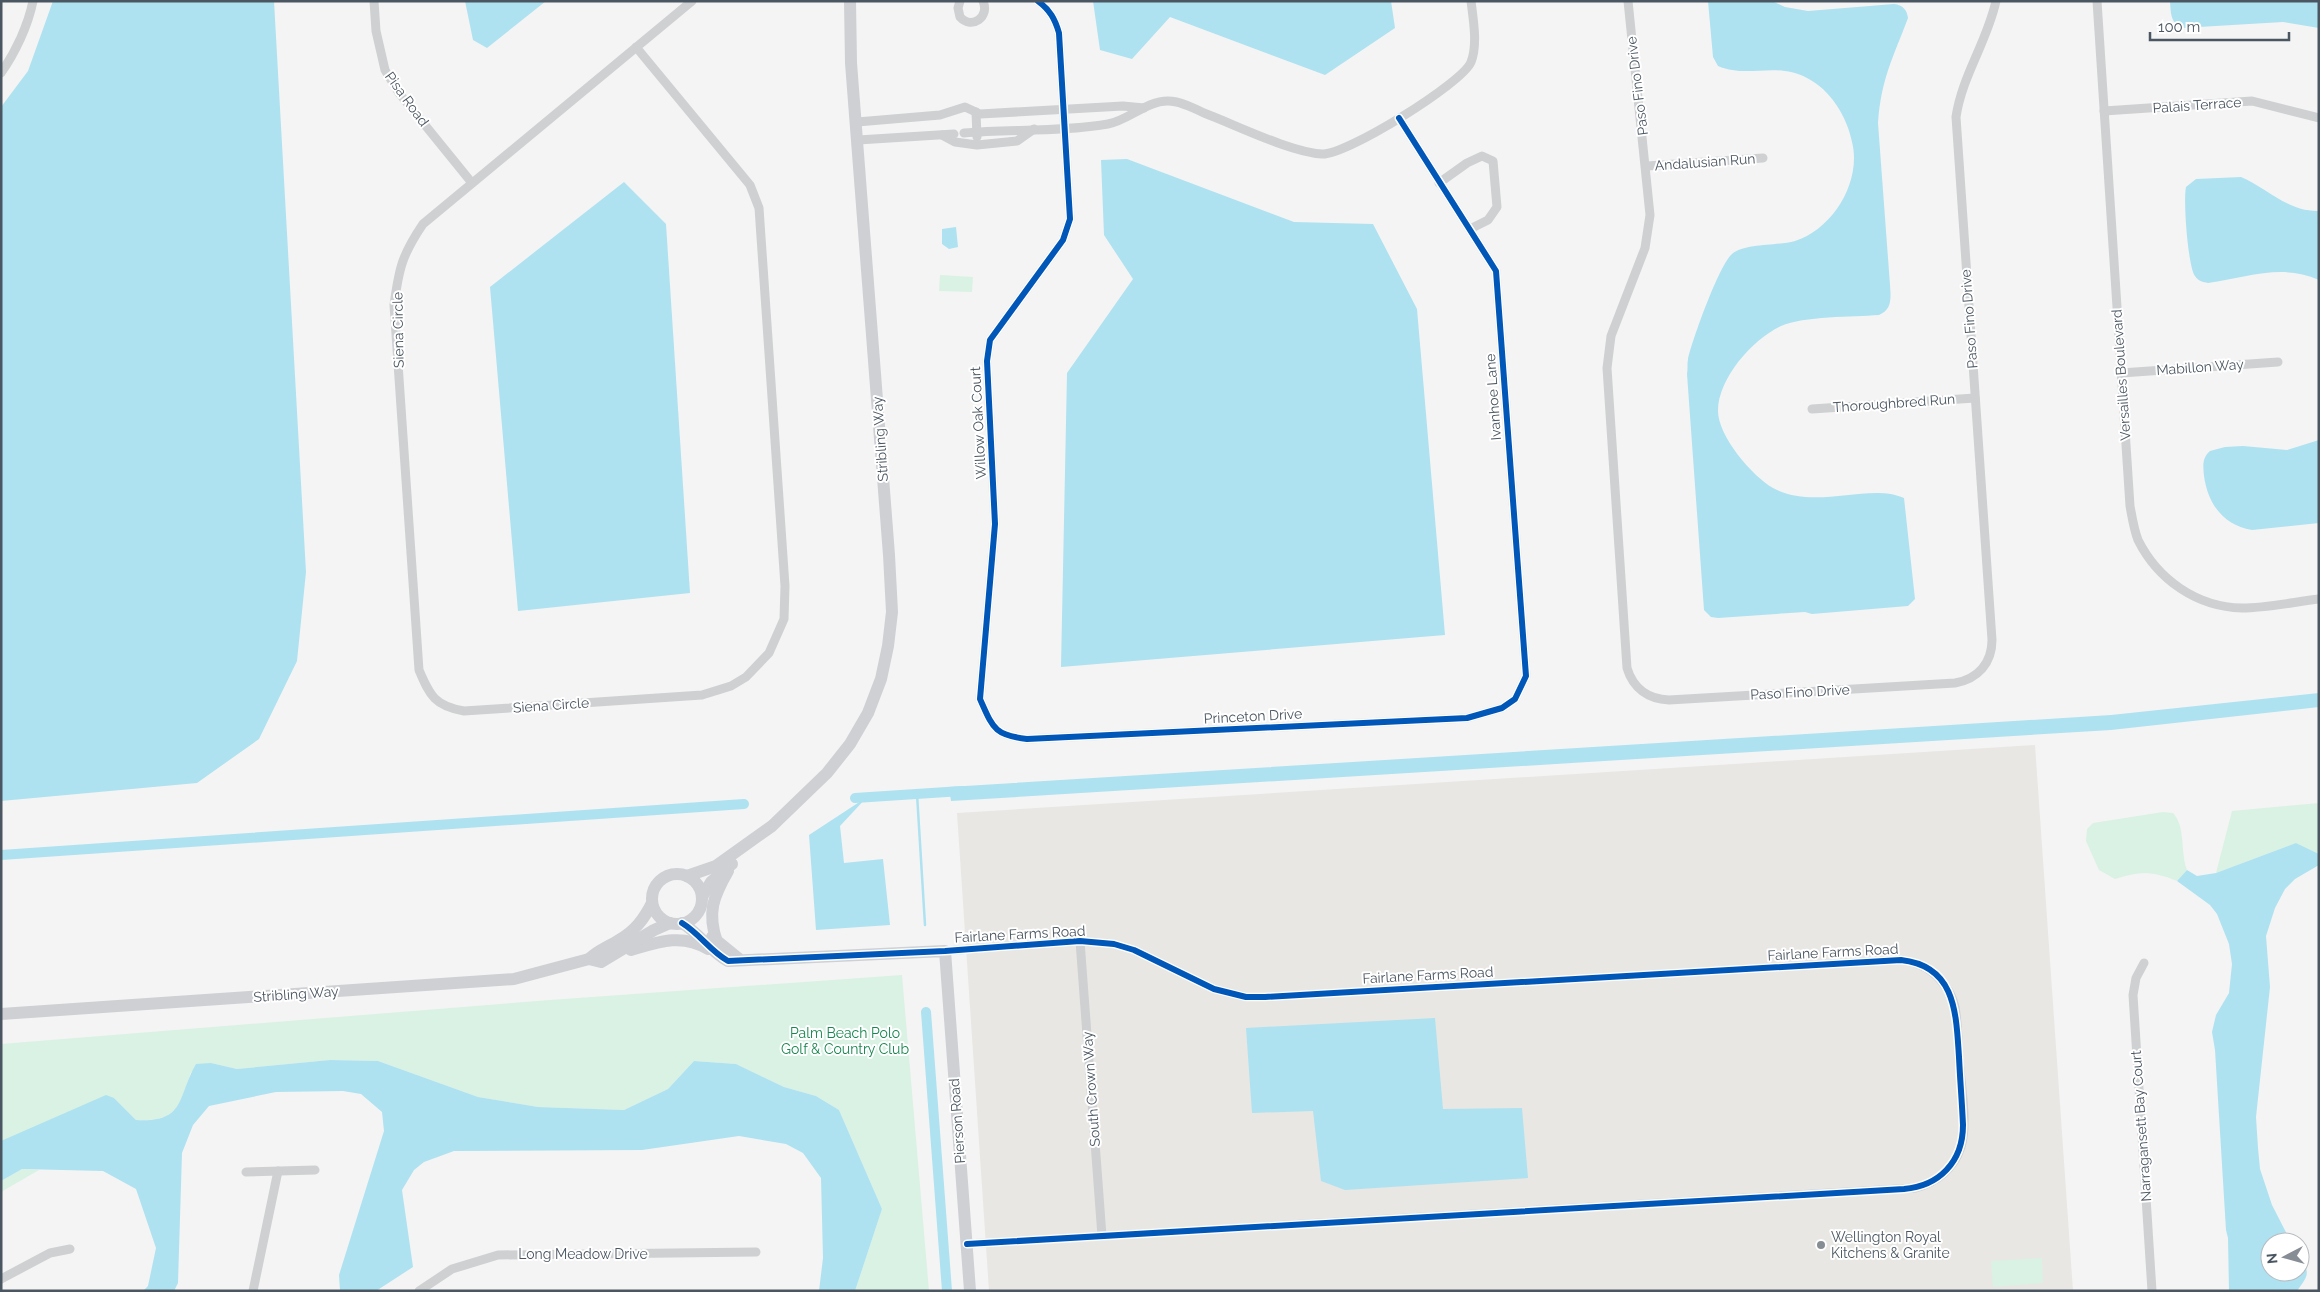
<svg xmlns="http://www.w3.org/2000/svg" width="2320" height="1292" viewBox="0 0 2320 1292" font-family="Raleway,sans-serif">
<rect width="100%" height="100%" fill="#f4f4f4"/>
<polygon fill="#e8e7e3" points="2035,745 2073,1291 989,1291 957,813"/>
<g fill="#d9f2e3">
<polygon points="940,275 973,277 972,292 939,291"/>
<polygon points="2319,803 2319,854 2296,843 2216,873 2232,811"/>
<path d="M2163,812L2173,813C2186,827 2180,852 2187,870L2177,881C2153,871 2140,871 2115,879L2099,870L2086,841L2087,829L2093,823Z"/>
<path d="M902,975L929,1291H855L882,1209L839,1110L816,1096L784,1087L736,1064L694,1061L668,1089L624,1110L538,1107L478,1097L378,1061L330,1060L237,1069L211,1063L191,1072C179,1107 177,1122 136,1120L114,1098L1,1141V1044L550,1000Z"/>
<polygon points="22,1169 39,1170 1,1192 1,1181"/>
<polygon points="2042,1258 2043,1283 1993,1287 1991,1261"/>
</g>
<g fill="#aee2f0">
<polygon points="53,1 274,1 306,572 297,661 259,739 197,783 1,801 1,107 28,71"/>
<polygon points="465,1 546,1 487,48 473,40"/>
<polygon points="1093,1 1391,1 1395,28 1325,75 1170,17 1132,59 1100,50"/>
<path d="M1708,1H1772L1785,7L1808,11L1894,4C1903,5 1907,10 1908,18C1893,58 1881,79 1878,123L1890,285C1891,298 1892,310 1879,315C1852,317 1804,316 1781,326C1753,339 1718,378 1718,411C1718,436 1752,476 1773,488C1815,511 1869,482 1904,498L1915,599L1908,606L1812,614L1805,612L1718,618L1711,617L1704,610L1687,374C1688,369 1687,364 1688,359C1692,341 1719,265 1732,254C1745,243 1778,246 1795,241C1833,229 1862,181 1852,142C1847,117 1831,90 1807,78C1774,61 1749,79 1718,66L1713,57Z"/>
<path d="M2170,1H2319V28L2283,22L2182,28C2170,22 2171,13 2170,1Z"/>
<polygon points="1127,159 1294,222 1373,224 1417,309 1445,635 1061,667 1067,373 1133,279 1104,235 1101,160"/>
<path d="M2241,177C2267,188 2288,212 2319,211V280C2282,263 2246,278 2208,283C2203,282 2198,281 2195,276C2188,267 2183,200 2186,187L2196,179Z"/>
<polygon points="624,182 666,224 690,593 518,611 490,287"/>
<polygon points="956,227 958,247 949,249 942,244 942,229"/>
<path d="M2319,440V523L2252,530C2223,525 2208,504 2204,476C2203,466 2202,458 2210,451L2225,447L2243,446L2287,450Z"/>
<polygon points="2319,693 2319,707 2111,730 951,801 949,787 2111,715"/>
<polygon points="867,797 840,826 844,863 883,859 890,925 816,930 809,835"/>
<path d="M2296,843L2319,854V865L2295,879L2285,889L2275,908L2266,936L2270,987L2256,1117L2258,1148L2260,1169L2272,1205L2291,1242H2270V1272H2300V1256C2310,1273 2309,1275 2297,1291H2229L2228,1238L2226,1230L2215,1050L2212,1032L2216,1015L2229,993L2232,964L2229,944L2217,914L2210,905L2177,881L2187,870L2197,876L2216,873Z"/>
<polygon points="1435,1018 1443,1109 1522,1108 1528,1178 1345,1190 1321,1181 1313,1111 1252,1113 1246,1028"/>
<path d="M330,1060L378,1061L478,1097L538,1107L624,1110L668,1089L694,1061L736,1064L784,1087L816,1096L839,1110L882,1209L855,1291H819L823,1258L821,1178L803,1153L786,1144L739,1136L642,1150L454,1151L424,1162L414,1170L402,1190L413,1267L376,1291H340L339,1275L384,1131L382,1112L361,1094L343,1091L276,1092L209,1106L193,1125L182,1153L178,1283L174,1291H143L148,1286L156,1248L136,1189L103,1171L22,1169L1,1181V1141L106,1095L114,1098L136,1120C186,1123 177,1097 196,1064L211,1063L237,1069Z"/>
</g>
<g fill="none" stroke-linecap="round" stroke-linejoin="round">
<polyline stroke="#aee2f0" stroke-width="2.5" points="917,794 925,925"/>
<g stroke="#aee2f0" stroke-width="10">
<polyline points="855,798 962,791"/>
<polyline points="1,855 744,804"/>
<polyline points="926,1012 947,1291"/>
</g>
<g stroke="#ced0d2" stroke-width="9">
<polyline points="374,1 376,31 385,70 399,93 472,183"/>
<path d="M960,1L958,8L960,17C972,30 990,17 983,1"/>
<path d="M1038,1C1050,10 1055,19 1059,33L1070,219L1063,240L990,340L987,361L995,524L980,699C993,728 994,735 1027,739L1467,718L1502,708L1515,699L1526,676L1496,271L1399,118"/>
<path d="M1628,1L1650,215L1645,248L1611,336L1607,368L1627,668C1633,688 1648,699 1669,700L1955,683C1978,679 1992,663 1992,640L1956,117C1962,76 1987,42 1996,1"/>
<path d="M2097,1L2130,506C2132,517 2134,530 2138,540C2158,580 2197,607 2242,608C2267,608 2294,602 2319,599"/>
<path d="M636,47L750,185L759,208L785,586L784,619L769,653L746,677L731,686L702,695L464,711C435,706 430,696 419,670L394,305C399,268 402,255 423,224L692,1"/>
<path d="M1,73C15,53 28,26 33,1"/>
<polyline points="2104,111 2252,101 2319,118"/>
<polyline points="976,112 977,137"/>
<polyline points="857,122 940,115 965,107 980,114 1123,106 1144,108"/>
<path d="M964,133C1012,129 1061,132 1108,124C1129,120 1146,101 1168,101C1180,101 1194,108 1204,113C1236,125 1290,152 1322,154C1345,156 1463,83 1471,62C1478,45 1473,18 1471,1"/>
<polyline points="942,135 955,142 977,145 1017,141 1034,129"/>
<polyline points="858,140 954,134"/>
<polyline points="1647,166 1763,158"/>
<polyline points="1439,183 1467,163 1482,156 1493,161 1497,207 1488,220 1470,229"/>
<polyline points="2121,373 2278,362"/>
<polyline points="1812,409 1975,398"/>
<polyline points="1080,941 1102,1236"/>
<path d="M945,951L1080,941L1114,944L1134,950L1214,989L1246,997H1265L1901,960C1919,962 1935,971 1945,986C1950,992 1953,999 1955,1007C1958,1024 1958,1042 1959,1060C1961,1085 1968,1123 1961,1147C1954,1169 1936,1183 1915,1188L967,1244"/>
<polyline points="2144,963 2136,978 2133,995 2152,1291"/>
<polyline points="246,1172 315,1170"/>
<polyline points="1,1279 50,1253 70,1249"/>
<polyline points="253,1291 278,1171"/>
<polyline points="419,1291 452,1269 498,1255 756,1252"/>
</g>
<g stroke="#ced0d4" stroke-width="12">
<circle cx="677" cy="899" r="25"/>
<polyline points="687,876 716,866 772,826 827,773 850,744 868,713 881,679 888,646 892,612 889,555 851,63 850,1"/>
<polyline points="702,897 711,882 732,864"/>
<path d="M682,923C700,934 710,951 728,961L945,951L970,1291"/>
<polyline points="712,937 739,959"/>
<path d="M717,942C707,913 713,897 728,871"/>
<path d="M631,950C658,942 682,933 708,949"/>
<path d="M589,959C598,950 608,947 619,940C635,931 644,919 652,903"/>
<polyline points="1,1014 514,979 589,959 601,962 654,930 670,923"/>
</g>
<g stroke="#fff" stroke-width="9">
<g id="cycleway">
<path d="M1038,1C1050,10 1055,19 1059,33L1070,219L1063,240L990,340L987,361L995,524L980,699C993,728 994,735 1027,739L1467,718L1502,708L1515,699L1526,676L1496,271L1399,118"/>
<path d="M682,923C700,934 710,951 728,961L945,951L1080,941L1114,944L1134,950L1214,989L1246,997H1265L1901,960C1956,966 1956,1013 1959,1057C1960,1079 1962,1102 1963,1125C1963,1162 1939,1186 1904,1189L967,1244"/>
</g>
</g>
<use href="#cycleway" stroke="#0057b8" stroke-width="6"/>
</g>
<circle fill="#868d94" stroke="#fff" stroke-width="2" cx="1821" cy="1245" r="5"/>
<g text-anchor="middle" dominant-baseline="central" stroke-width="4" stroke-linejoin="round" paint-order="stroke">
<g font-size="14" fill="#4a5661" stroke="#fff">
<text transform="translate(1637 86) rotate(-97)">Paso Fino Drive</text>
<text transform="translate(407 99) rotate(54)">Pisa Road</text>
<text transform="translate(2197 105) rotate(-4)">Palais Terrace</text>
<text transform="translate(1705 162) rotate(-4)">Andalusian Run</text>
<text transform="translate(1969 319) rotate(-94)">Paso Fino Drive</text>
<text transform="translate(398 330) rotate(-91)">Siena Circle</text>
<text transform="translate(2200 367) rotate(-4)">Mabillon Way</text>
<text transform="translate(2121 375) rotate(-94)">Versailles Boulevard</text>
<text transform="translate(1493 397) rotate(-94)">Ivanhoe Lane</text>
<text transform="translate(1894 403) rotate(-4)">Thoroughbred Run</text>
<text transform="translate(978 423) rotate(-93)">Willow Oak Court</text>
<text transform="translate(880 439) rotate(-94)">Stribling Way</text>
<text transform="translate(1800 692) rotate(-3)">Paso Fino Drive</text>
<text transform="translate(551 705) rotate(-4)">Siena Circle</text>
<text transform="translate(1253 716) rotate(-3)">Princeton Drive</text>
<text transform="translate(1020 934) rotate(-3)">Fairlane Farms Road</text>
<text transform="translate(1833 952) rotate(-3)">Fairlane Farms Road</text>
<text transform="translate(1428 975) rotate(-3)">Fairlane Farms Road</text>
<text transform="translate(296 994) rotate(-4)">Stribling Way</text>
<text transform="translate(1091 1089) rotate(-94)">South Crown Way</text>
<text transform="translate(957 1121) rotate(-94)">Pierson Road</text>
<text transform="translate(2141 1126) rotate(-94)">Narragansett Bay Court</text>
<text x="583" y="1254">Long Meadow Drive</text>
</g>
<g font-size="14" fill="#17864f" stroke="#fff">
<text x="845" y="1033">Palm Beach Polo<tspan x="845" dy="16">Golf &amp; Country Club</tspan></text>
</g>
<g font-size="14" fill="#4a5661" stroke="#fff" text-anchor="start">
<text x="1831" y="1237">Wellington Royal<tspan x="1831" dy="16">Kitchens &amp; Granite</tspan></text>
</g>
</g>
<rect width="2320" height="1292" fill="none" stroke="#4a5661" stroke-width="5"/>
<g transform="translate(2285 1257) rotate(264)"><circle r="24" fill="#ffffff" stroke="#b7bbc0"/>
<path d="M0-4L9 19L0 12L-9 19Z" fill="#868d94"/>
<text y="-8" font-size="14" font-weight="bold" text-anchor="middle" fill="#4a5661">N</text>
</g>
<path d="M2150 32v8h139v-8" fill="none" stroke="#4a5661" stroke-width="2.5"/>
<text x="2158" y="32" font-size="15" fill="#4a5661" stroke="#ffffff" stroke-width="4" paint-order="stroke">100 m</text>
</svg>
